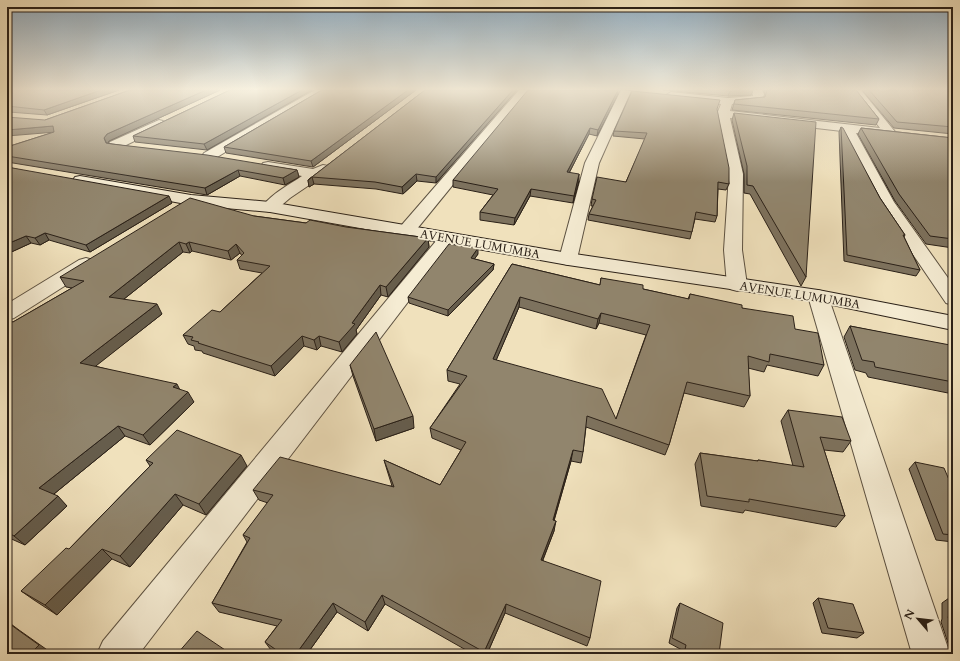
<svg xmlns="http://www.w3.org/2000/svg" width="960" height="661" viewBox="0 0 960 661" font-family="Cardo,serif">
<rect width="100%" height="100%" fill="#f0e1bc"/>
<filter id="stains"><feTurbulence type="fractalNoise" baseFrequency=".005" numOctaves="4"/><feColorMatrix values="0 0 0 0 .2 0 0 0 0 .09 0 0 0 0 .02 0 0 0 .5 -.17"/></filter>
<radialGradient id="worn" r=".72"><stop offset=".6" stop-color="#630" stop-opacity="0"/><stop offset="1" stop-color="#630" stop-opacity=".3"/></radialGradient>
<g fill="none" stroke-linecap="round" stroke-linejoin="round">
<g stroke="#5c5141" stroke-width="2">
<g id="minor">
<polygon points="315,90 327,90 214,159 209,160 204,159 202,156 204,153"/>
<polygon points="519,90 530,90 412,235 406,236 400,235 397,231 400,227"/>
<polygon points="621,90 631,91 599,163 577,259 575,263 568,265 561,263 559,259 585,163"/>
<polygon points="752,90 762,90 764,94 762,101 732,104 730,111 880,128 851,90 861,90 896,133 894,136 890,137 856,133 894,202 953,285 953,305 946,303 878,203 842,131 730,118 743,174 742,250 747,285 744,289 737,291 730,289 727,285 724,250 729,174 717,114 721,104 671,98 666,95 671,92 728,98 753,96"/>
<polygon points="159,120 163,121 165,124 163,127 120,148 110,148 108,145 110,142"/>
<path d="M268,162L313,169L323,165L328,166L330,169L321,177L290,198L276,210L270,212L264,210L262,207C271,194 289,185 302,176L263,169L261,166L263,163Z"/>
<polygon points="447,234 453,235 456,239 453,243 139,654 97,654 103,641 441,235"/>
<polygon points="86,258 93,260 95,264 93,268 14,318 7,320 7,304 79,260"/>
<polygon points="818,290 825,292 828,296 950,654 912,654 808,296 811,292"/>
</g>
</g>
<g stroke="#2b2118" stroke-width="2">
<polygon id="secondary" points="80,176 191,195 270,202 568,253 818,290 953,316 953,330 818,302 568,265 270,212 191,205 75,183 73,180 75,177"/>
</g>
<use href="#minor" fill="#f5ecd3" fill-rule="evenodd"/>
<use href="#secondary" fill="#f5ecd3" fill-rule="evenodd"/>
</g>
<g fill="#7d725e" stroke="#2b2118" fill-rule="evenodd">
<polygon points="7,90 119,90 47,115 9,112 7,111"/>
<polygon points="130,90 220,90 109,141 108,143 112,144 297,170 299,177 285,185 240,176 207,195 7,162 7,147 51,133 45,120"/>
<polygon points="230,90 312,90 207,150 135,142 133,136"/>
<polygon points="322,90 416,90 313,167 226,153 224,147"/>
<polygon points="425,90 517,90 436,183 417,181 403,194 376,189 314,184 309,187 308,180"/>
<polygon points="663,90 753,90 751,95 728,96"/>
<polygon points="763,90 856,90 879,119 876,125 732,110 735,100 765,97 765,94"/>
<polygon points="862,90 953,90 953,134 894,128"/>
<polygon points="618,94 597,136 589,134 569,173 579,181 573,203 530,196 514,225 480,220 480,212 493,195 453,187 453,180"/>
<polygon points="717,110 729,184 726,190 718,189 717,216 715,222 695,219 690,239 588,220 589,214 593,206 591,206 592,199 626,182 645,139 613,136 614,131"/>
<polygon points="734,113 806,277 801,286 750,194 744,193 744,174 732,120"/>
<polygon points="841,127 880,198 905,235 904,237 920,270 916,276 844,261 839,132"/>
<polygon points="861,128 953,138 953,248 926,244 895,201 858,134"/>
<polygon points="7,167 172,203 90,252 49,240 40,245 31,243 7,254"/>
<polygon points="254,216 306,223 346,227 428,238 429,247 388,297 381,295 356,330 357,334 342,352 321,346 317,350 304,346 275,376 203,353 202,351 195,350 194,346 188,344 183,335 220,312 262,273 240,269 237,260 242,256 240,253 231,260 192,251 190,253 183,252 124,299 162,314 95,366 179,389 194,402 150,445 125,436 54,494 67,506 25,545 7,537 7,321 13,322 72,288 66,287 60,277"/>
<polygon points="478,254 474,259 494,264 493,270 448,316 409,303 408,297"/>
<path d="M512,264L600,285L601,278L643,289L688,299L690,294L742,308L795,329L824,365L818,376L767,365L764,372L748,368L750,396L744,407L684,393L669,445L665,455L586,427L583,452L581,463L571,461L554,521V531L543,560L590,638L587,646L505,613L487,654H473L385,604L368,631L337,612L307,654H277L271,650L265,642L277,626L219,612L212,603L247,542L243,535L268,503L259,500L253,490L392,486L387,470L384,460L440,485L461,450L432,438L430,428L460,384L448,381L447,370ZM519,307L596,329L599,323L646,335L616,419L496,360Z"/>
<polygon points="850,326 953,347 953,394 868,377 866,373 855,370 844,337"/>
<polygon points="350,365 414,428 376,441 353,376"/>
<polygon points="788,410 851,441 843,452 824,450 845,516 836,527 745,510 743,513 701,506 695,464 700,453 757,461 758,460 793,466 781,421"/>
<polygon points="146,460 247,466 206,515 183,505 130,567 112,559 57,615 34,600 21,591 69,549 150,466"/>
<polygon points="915,462 953,489 953,542 936,540 909,469"/>
<polygon points="818,598 864,633 857,638 822,633 813,603"/>
<polygon points="949,598 953,599 953,648 949,646 941,622 942,619 942,603"/>
<polygon points="680,603 719,654 682,654 682,650 669,643 677,608"/>
</g>
<g fill="#665d4c" stroke="#2b2118">
<polygon points="101,90 119,90 47,115 44,110"/>
<polygon points="206,90 220,90 109,141 107,144 104,138 107,134"/>
<polygon points="302,90 312,90 207,150 204,144"/>
<polygon points="408,90 416,90 313,167 311,161"/>
<polygon points="513,90 517,90 436,183 436,177"/>
<polygon points="618,90 618,94 597,136 598,130"/>
<polygon points="744,90 753,90 751,95 728,96 730,91"/>
<polygon points="53,126 56,132 7,136 7,130"/>
<polygon points="590,128 589,134 566,179 567,172"/>
<polygon points="238,170 240,176 207,195 205,188"/>
<polygon points="297,170 299,177 285,185 283,178"/>
<polygon points="416,174 417,181 403,194 402,187"/>
<polygon points="579,174 579,181 573,203 574,196"/>
<polygon points="312,177 314,184 309,187 308,180"/>
<polygon points="531,189 530,196 514,225 515,218"/>
<polygon points="169,196 172,203 90,252 86,245"/>
<polygon points="45,233 49,240 40,245 35,238"/>
<polygon points="26,236 31,243 7,254 7,244"/>
<polygon points="428,238 429,247 388,297 386,287"/>
<polygon points="179,242 183,252 114,307 109,297"/>
<polygon points="189,242 192,251 190,253 186,244"/>
<polygon points="236,244 240,253 231,260 228,251"/>
<polygon points="478,248 478,254 471,264 471,258"/>
<polygon points="494,264 493,270 448,316 448,310"/>
<polygon points="380,285 381,295 356,330 357,334 342,352 339,342 352,323"/>
<polygon points="520,297 519,307 492,370 493,359"/>
<polygon points="157,304 162,314 87,373 80,363"/>
<polygon points="601,313 599,323 596,329 598,319"/>
<polygon points="302,336 304,346 275,376 271,366"/>
<polygon points="319,336 321,346 317,350 314,340"/>
<polygon points="177,384 182,394 173,387"/>
<polygon points="188,392 194,402 150,445 143,435"/>
<polygon points="413,416 414,428 376,441 374,429"/>
<polygon points="118,426 125,436 49,498 39,488"/>
<polygon points="573,450 571,461 551,530 553,520"/>
<polygon points="241,455 247,466 206,515 199,504"/>
<polygon points="175,494 183,505 130,567 120,556"/>
<polygon points="58,496 67,506 25,545 14,536"/>
<polygon points="556,521 554,531 539,569 541,560"/>
<polygon points="102,549 112,559 57,615 45,605"/>
<polygon points="382,595 385,604 368,631 365,622"/>
<polygon points="333,603 337,612 307,654 296,654"/>
<polygon points="506,604 505,613 487,654 484,654 484,652"/>
<polygon points="7,621 19,630 53,654 30,654"/>
</g>
<g fill="#91856d" stroke="#2b2118" fill-rule="evenodd">
<polygon points="7,90 101,90 44,110 7,106"/>
<polygon points="130,90 206,90 107,134 104,138 106,143 112,144 207,155 297,170 283,178 238,170 205,188 7,156 7,147 54,132 53,126 7,130 7,117 45,120"/>
<polygon points="230,90 302,90 204,144 133,136"/>
<polygon points="322,90 408,90 311,161 224,147"/>
<polygon points="425,90 513,90 436,177 416,174 402,187 375,182 312,177 308,180"/>
<polygon points="528,90 618,90 598,130 590,128 567,172 579,174 574,196 531,189 515,218 480,212 498,189 453,180"/>
<polygon points="718,90 744,90 730,91"/>
<polygon points="767,90 856,90 879,119 734,104 735,100 765,97"/>
<polygon points="869,90 953,90 953,127 897,122"/>
<polygon points="632,91 720,100 717,109 729,168 729,184 718,182 717,216 696,212 692,232 589,214 596,200 592,199 597,177 626,182 647,133 614,131"/>
<polygon points="734,113 816,122 806,277 753,186 747,185 747,166"/>
<polygon points="841,127 843,128 880,198 905,235 903,235 920,270 847,255"/>
<polygon points="861,128 953,138 953,239 930,236 899,194"/>
<polygon points="7,167 169,196 86,245 45,233 35,238 26,236 7,244"/>
<polygon points="190,198 254,216 306,223 310,220 346,227 428,238 386,287 380,285 352,323 355,324 339,342 319,336 314,340 302,336 271,366 198,343 199,342 191,340 193,337 183,335 212,310 220,312 270,266 237,260 244,253 236,244 228,251 189,242 186,244 179,242 109,297 157,304 80,363 177,384 173,387 188,392 143,435 118,426 39,488 58,496 14,536 7,532 7,321 13,322 84,281 60,277"/>
<polygon points="449,244 478,248 471,258 494,264 448,310 408,297"/>
<path d="M512,264L600,285L601,278L643,285V289L689,299L690,294L742,305V308L793,316L795,329L818,333L824,365L770,354L769,362L748,356L750,396L687,382L669,445L587,416L583,452L573,450L553,520L556,521L541,560L601,581L590,638L506,604L484,652L382,595L365,622L333,603L296,654H282L265,642L282,620L212,603L250,538L243,535L273,495L253,490L280,457L394,487L384,460L440,485L466,442L430,428L467,376L447,370ZM520,297L598,319L601,313L650,325L616,419L602,389L493,359Z"/>
<polygon points="850,326 950,345 951,347 953,347 953,382 875,367 874,362 862,360"/>
<polygon points="376,332 413,416 374,429 350,365"/>
<polygon points="788,410 842,417 851,441 820,437 845,516 749,499 749,502 707,496 700,453 758,461 758,460 804,467"/>
<polygon points="177,430 241,455 199,504 175,494 120,556 102,549 45,605 21,591 66,548 69,549 153,463 146,460"/>
<polygon points="915,462 944,468 953,489 953,535 943,534"/>
<polygon points="818,598 853,604 864,633 828,628"/>
<polygon points="949,598 953,599 953,630 948,617 950,614"/>
<polygon points="680,603 723,623 719,654 684,654 686,645 672,638"/>
<polygon points="7,622 39,645 30,654 7,654"/>
<polygon points="197,631 231,654 177,654"/>
<polygon points="581,651 588,654 580,654"/>
</g>
<linearGradient id="sky" x2="0" y2="1"><stop stop-color="#90acc0"/><stop offset="0.49" stop-color="#f8f2e1"/><stop offset="1" stop-color="#f8f2e1" stop-opacity="0"/></linearGradient>
<rect width="960" height="182" fill="url(#sky)"/>
<g text-anchor="middle" dominant-baseline="central" stroke-width="3.5" stroke-linejoin="round" paint-order="stroke">
<g font-size="12" fill="#2b2118" stroke="#f5ecd3">
<text transform="translate(480 244) rotate(10)">AVENUE LUMUMBA</text>
<text transform="translate(800 295) rotate(9)">AVENUE LUMUMBA</text>
</g>
</g>
<rect width="960" height="661" fill="none" stroke="#f0e1bc" stroke-width="24"/>
<rect x="8" y="8" width="944" height="645" fill="none" stroke="#2b2118" stroke-width="2"/>
<rect x="12" y="12" width="936" height="637" fill="none" stroke="#2b2118"/>
<g transform="translate(918 619) rotate(298)" stroke="#f5ecd3" stroke-width="3" paint-order="stroke">
<path d="M0-3L7 15L0 10L-7 15Z" fill="#2b2118"/>
<text y="-6" font-size="11" font-weight="bold" text-anchor="middle" fill="#2b2118">N</text>
</g>
<rect width="100%" height="100%" filter="url(#stains)"/>
<rect width="100%" height="100%" fill="url(#worn)"/>
</svg>
